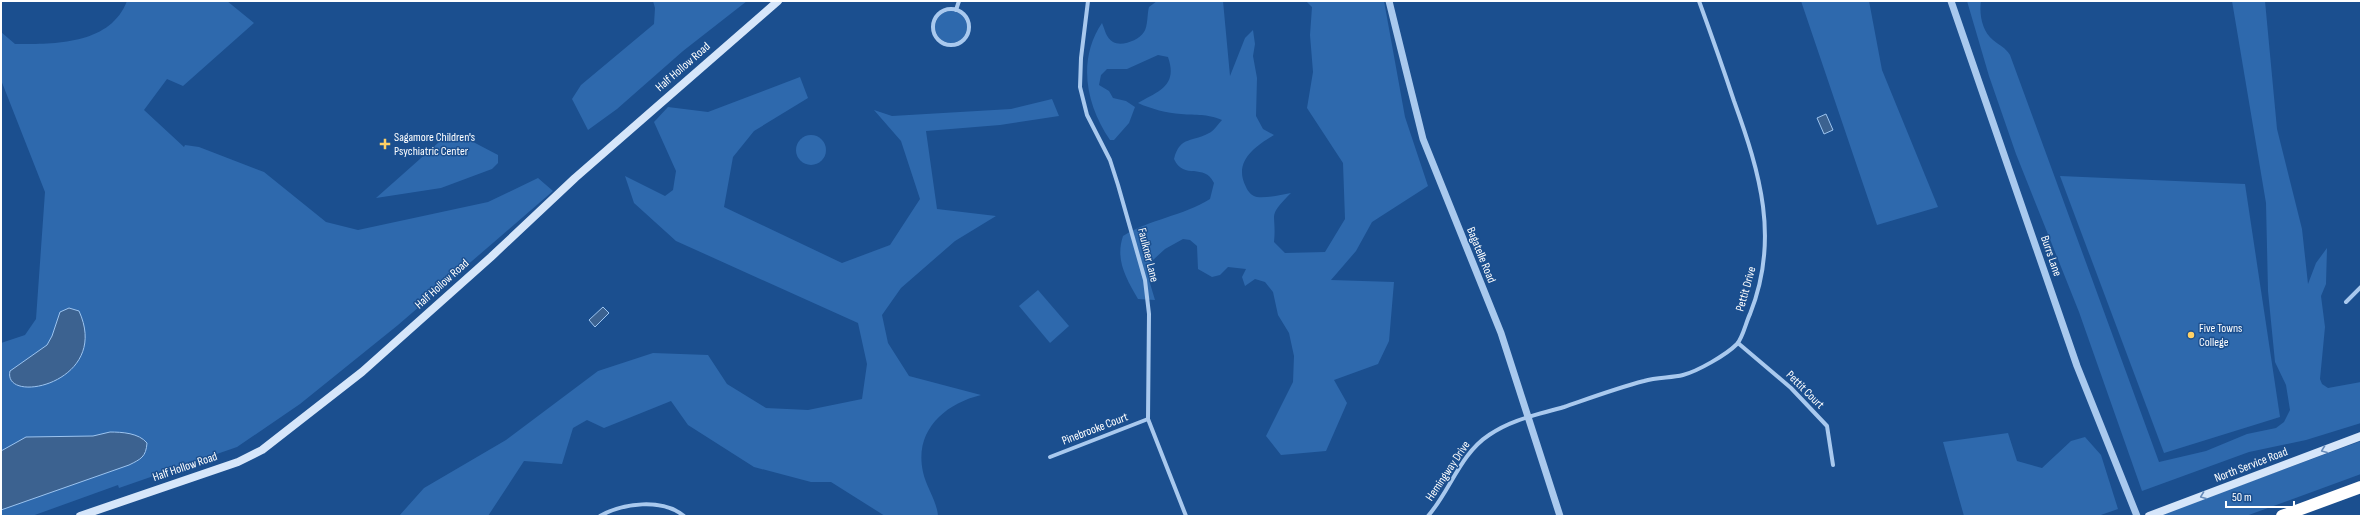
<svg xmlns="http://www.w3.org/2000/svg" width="2362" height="517" viewBox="0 0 2362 517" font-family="'Sofia Sans Condensed',sans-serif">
<rect width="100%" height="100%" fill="#1b4f8f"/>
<g fill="#2e69ad">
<path d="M127,1H227L254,23L183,86L167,79L144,110L184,147L185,145L199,147L264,172L326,222L358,230L488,202L538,178L553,191L398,325L300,404L237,447L119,488L118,485L32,516H1V343L25,335L36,319L45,192L1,80V32L15,44C55,44 110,45 127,1Z"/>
<polygon points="653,1 747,1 683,51 617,109 588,130 572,99 581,85 654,24 655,8"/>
<path d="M1157,1H1223L1230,76L1245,38L1253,30L1255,44L1253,56L1257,78L1256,116L1263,129L1274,135C1254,147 1233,162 1246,187C1248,192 1252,196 1257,197C1268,198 1280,195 1291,193C1266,218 1277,212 1274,242L1285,253L1325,252L1345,219L1343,163L1307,108L1313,72L1310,35L1312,7L1306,1H1384L1405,117L1428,186L1372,222L1356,251L1331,280L1394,282L1389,341L1378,364L1334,380L1347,403L1326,451L1281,455L1266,436L1293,382L1294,356L1289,333L1278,315L1273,292L1265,282L1255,279L1245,286L1242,277L1246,269L1228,267L1220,275L1212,277L1198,269L1197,246L1190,240L1183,239L1165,249L1153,260L1149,280L1155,300L1138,299C1126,278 1115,260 1123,236C1150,219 1183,216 1210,199L1214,183C1204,162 1184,181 1174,159C1180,135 1193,143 1211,132C1215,129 1218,124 1222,120C1205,113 1198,116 1181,114C1167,113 1151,109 1138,103C1159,91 1178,86 1168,57L1158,55L1127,69H1107L1101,75L1099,85L1109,91L1113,98L1126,101L1135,107L1129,123L1114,140H1110C1086,105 1077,60 1102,23C1105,30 1106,38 1113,42C1122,47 1139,40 1144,32C1148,26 1147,14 1149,7Z"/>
<polygon points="1801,1 1869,1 1882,70 1938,207 1877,225"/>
<path d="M1967,1H1981C1979,14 1982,31 1993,40C2000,46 2005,47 2010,55L2159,462L2206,451L2247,434L2276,428L2284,422L2290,410L2286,385L2275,362L2268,291L2266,203L2232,1H2265L2277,129L2302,229L2308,284L2316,263L2327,248L2326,284L2321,296L2325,327L2320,379L2322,384L2328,388L2361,382V423L2306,440L2249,452L2142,491L2079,312L2016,154L1989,76Z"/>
<circle cx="951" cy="27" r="16"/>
<path d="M800,77L808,98L754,131L733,157L724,207L842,263L890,245L920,199L901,141L874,110L892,116L1011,109L1052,99L1059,116L1000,125L926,131L937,209L996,216L955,241L901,288L882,315L888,343L909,376L981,395C944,404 914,431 923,472C926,487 937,501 938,516H885L831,482H811L754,467L688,425L671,401L604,428L587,420L573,428L562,464L524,461L488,516H399L424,488L506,440L598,371L653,353L708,355L727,384L766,408L808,410L862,399L867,364L858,323L676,241L634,203L625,176L665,196L673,190L676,171L654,122L668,107L708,112Z"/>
<polygon points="458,134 498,155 498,163 492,169 441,188 376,198 447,135"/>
<circle cx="811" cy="150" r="15"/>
<polygon points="2060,176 2245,184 2280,417 2164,453"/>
<polygon points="1038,290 1069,326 1050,343 1019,306"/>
<polygon points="2008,433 2017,461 2042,468 2071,441 2085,437 2101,455 2118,509 2098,516 1964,516 1943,442"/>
<polygon points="2361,441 2361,474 2246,516 2157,516"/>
</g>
<g fill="#3c6290" stroke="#9cc4f0">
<polygon points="1826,114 1833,130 1824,134 1817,118"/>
<polygon points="603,307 609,313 595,327 589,320"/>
<path d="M69,308L79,311C112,383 2,406 10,371L47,345L52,336L60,312Z"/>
<path d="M110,432C122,432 139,433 147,443C146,457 141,459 129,465L1,510V451L26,437L93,436Z"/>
</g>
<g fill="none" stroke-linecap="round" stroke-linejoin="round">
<g stroke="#a9c9ee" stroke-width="4">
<polyline points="1088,1 1081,58 1080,87 1087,115 1110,160 1118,185 1145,280 1149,314 1148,419 1186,516"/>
<circle cx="951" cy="27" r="18"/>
<polyline points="956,10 959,1"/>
<polyline points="2346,302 2361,287"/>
<polyline points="1738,343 1791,388 1827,426 1833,465"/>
<polyline points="1050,457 1148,419"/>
<path d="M600,516C623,503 662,498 684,516"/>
<path d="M1428,516C1450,491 1460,454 1489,435C1512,419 1537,415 1564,407C1590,398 1617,388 1644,381C1657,377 1671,378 1683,375C1698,371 1726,355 1737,344C1743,337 1746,322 1750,314C1780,239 1760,173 1734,101C1723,68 1711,34 1699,1"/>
</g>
<g stroke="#a9c9ee" stroke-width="7">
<polyline points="1389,1 1423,139 1501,333 1560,516"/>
<polyline points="1951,1 2077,366 2137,516"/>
</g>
<g stroke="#d6e6fa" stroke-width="8">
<polyline points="80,516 238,462 262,450 362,372 491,257 575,178 778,1"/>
<polyline points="2149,516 2361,436"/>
</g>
<polyline stroke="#fff" stroke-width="12" points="2282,516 2361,487"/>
</g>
<defs><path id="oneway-chevron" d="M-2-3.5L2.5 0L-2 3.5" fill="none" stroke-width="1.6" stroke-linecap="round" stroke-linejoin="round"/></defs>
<g stroke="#668bba">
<use href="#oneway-chevron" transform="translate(2324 450) rotate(159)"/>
<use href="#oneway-chevron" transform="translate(2203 496) rotate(159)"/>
</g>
<g fill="#ffd166" stroke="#1b4f8f" stroke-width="1.5">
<path d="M383 138h4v4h4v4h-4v4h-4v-4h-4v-4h4z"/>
<circle cx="2191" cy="335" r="4"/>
</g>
<g text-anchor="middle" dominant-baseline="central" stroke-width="3" stroke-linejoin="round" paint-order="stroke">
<g font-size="12" fill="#fff" stroke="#1b4f8f">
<text transform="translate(683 67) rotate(-41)">Half Hollow Road</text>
<text transform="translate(1148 255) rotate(76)">Faulkner Lane</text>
<text transform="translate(1481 255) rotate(68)">Bagatelle Road</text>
<text transform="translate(2051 256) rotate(71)">Burrs Lane</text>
<text transform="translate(442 284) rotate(-42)">Half Hollow Road</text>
<text transform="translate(1746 289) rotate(-74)">Pettit Drive</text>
<text transform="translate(1805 390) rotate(45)">Pettit Court</text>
<text transform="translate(1095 429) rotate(-21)">Pinebrooke Court</text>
<text transform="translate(2251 465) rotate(-21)">North Service Road</text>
<text transform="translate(185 467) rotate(-19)">Half Hollow Road</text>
<text transform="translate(1448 471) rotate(-56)">Hemingway Drive</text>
</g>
<g font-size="12" fill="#fff" stroke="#1b4f8f" text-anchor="start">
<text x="394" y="137">Sagamore Children's<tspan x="394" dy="14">Psychiatric Center</tspan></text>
<text x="2199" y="328">Five Towns<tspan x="2199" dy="14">College</tspan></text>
</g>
</g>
<rect width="2362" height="517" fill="none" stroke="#ffffff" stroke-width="4"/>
<path d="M2226 501v6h68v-6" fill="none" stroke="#ffffff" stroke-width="2"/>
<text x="2232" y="501" font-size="12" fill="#ffffff" stroke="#1b4f8f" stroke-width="3" paint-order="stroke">50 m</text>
</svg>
